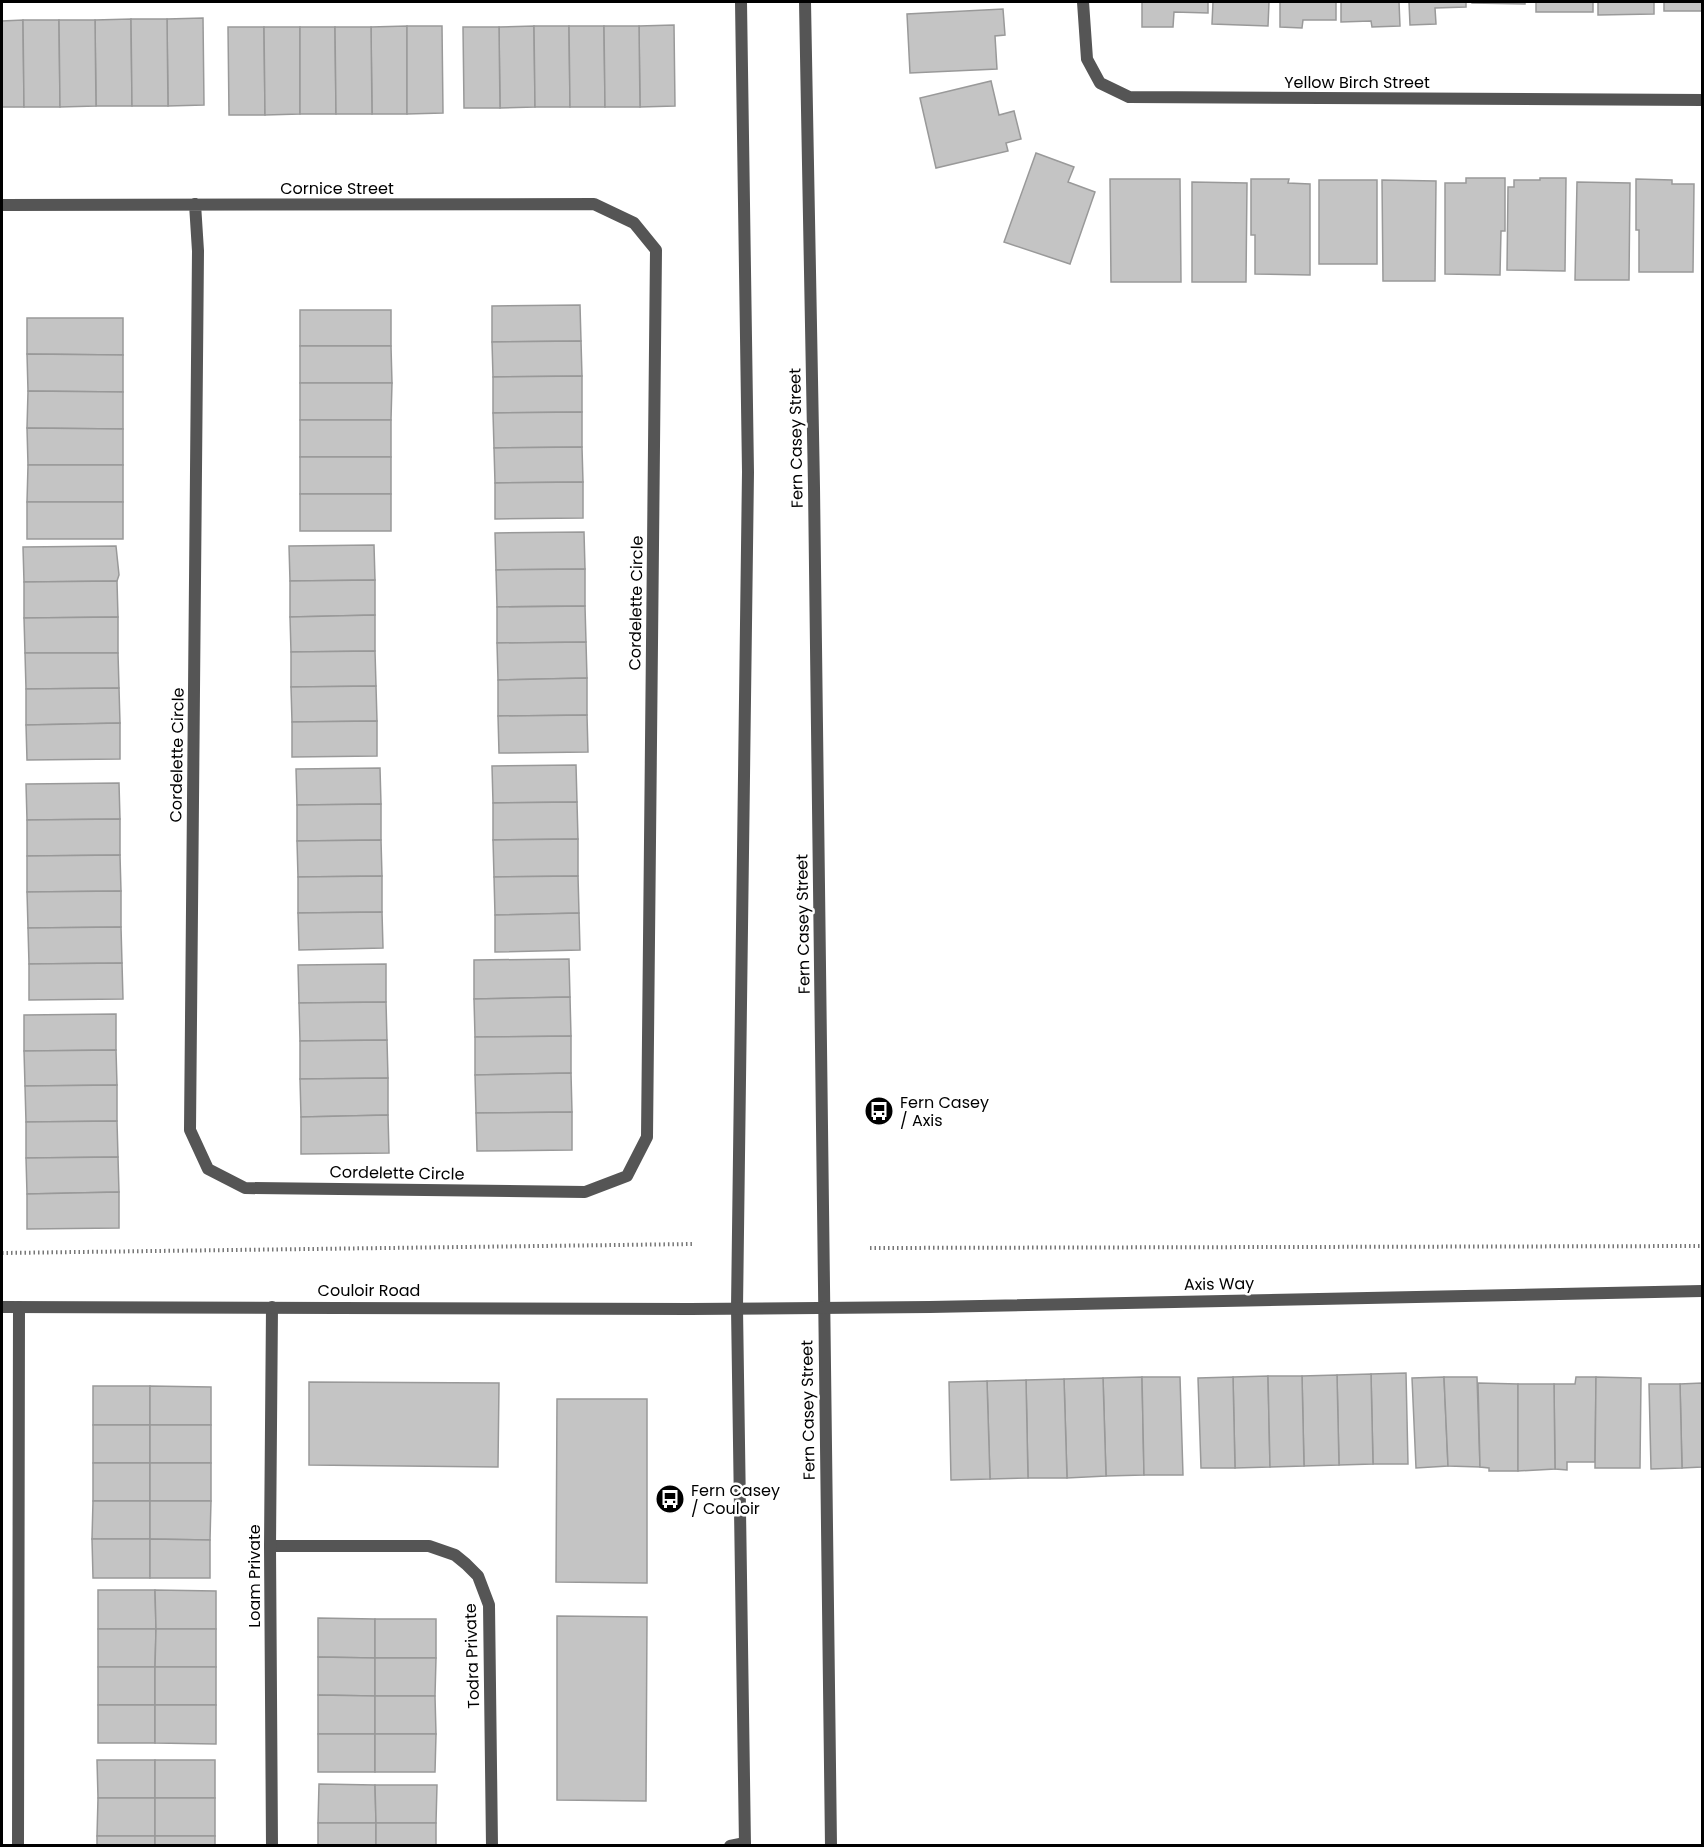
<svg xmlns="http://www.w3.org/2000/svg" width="1704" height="1847" viewBox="0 0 1704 1847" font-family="Poppins,sans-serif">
<rect width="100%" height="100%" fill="#fff"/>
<g fill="#c4c4c4" stroke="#999" stroke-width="1.5">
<polygon points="1142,2 1208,2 1208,13 1174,12 1173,27 1142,27"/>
<polygon points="1213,2 1269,2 1268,26 1212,24"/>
<polygon points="1280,2 1336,2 1336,20 1303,20 1302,28 1280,27"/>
<polygon points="1341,2 1399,2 1400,26 1372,27 1371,21 1341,22"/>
<polygon points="1409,2 1466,2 1466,7 1435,8 1436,24 1410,25"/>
<polygon points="1472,2 1525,2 1525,4 1472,3"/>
<rect x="1536" y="2" width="57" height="10"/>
<polygon points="1598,2 1654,2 1654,14 1598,15"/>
<rect x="1664" y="2" width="38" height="9"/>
<polygon points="1003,9 1005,35 995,36 997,69 910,73 907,14"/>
<polygon points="203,18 204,105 168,106 167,19"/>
<polygon points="131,19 132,106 96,106 95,20"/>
<polygon points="131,19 167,19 168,106 132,106"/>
<polygon points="23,20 24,107 2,107 2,21"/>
<polygon points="23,20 59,20 60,107 24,107"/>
<polygon points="59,20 95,20 96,106 60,107"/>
<polygon points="674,25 675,106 640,107 639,26"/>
<polygon points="407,26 407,114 372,114 371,27"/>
<polygon points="407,26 442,26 443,113 407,114"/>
<polygon points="534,26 535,107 500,108 499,27"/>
<polygon points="534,26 569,26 570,107 535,107"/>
<polygon points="569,26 604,26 605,107 570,107"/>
<polygon points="604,26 639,26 640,107 605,107"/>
<polygon points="228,27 264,27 265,115 229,115"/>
<polygon points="264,27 300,27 300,114 265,115"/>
<polygon points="300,27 335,27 336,114 300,114"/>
<polygon points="335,27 371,27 372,114 336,114"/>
<polygon points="463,27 499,27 500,108 464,108"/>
<polygon points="991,81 999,115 1014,111 1021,139 1006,143 1008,151 936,168 920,98"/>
<polygon points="1036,153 1074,167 1068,182 1095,192 1070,264 1004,242"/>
<polygon points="1466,178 1505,178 1505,231 1501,231 1500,275 1445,274 1445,183 1466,183"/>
<polygon points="1540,178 1566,178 1565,271 1507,270 1508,187 1514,187 1514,180 1540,180"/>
<polygon points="1110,179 1180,179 1181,282 1111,282"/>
<polygon points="1251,179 1289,179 1288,183 1310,184 1310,275 1255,274 1255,235 1251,235"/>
<polygon points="1636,179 1672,180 1672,184 1694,184 1693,272 1639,272 1639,230 1636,230"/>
<rect x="1319" y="180" width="58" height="84"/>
<polygon points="1382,180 1436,181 1435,281 1383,281"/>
<polygon points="1192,182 1247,183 1246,282 1192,282"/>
<polygon points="1577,182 1630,183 1629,280 1575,280"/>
<polygon points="580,305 581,341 492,342 492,306"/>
<rect x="300" y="310" width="91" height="36"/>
<polygon points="27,318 123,318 123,355 27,354"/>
<polygon points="581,341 582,376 493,377 492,342"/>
<polygon points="300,346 391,346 392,383 300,383"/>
<polygon points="27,354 123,355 123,392 28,391"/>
<polygon points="582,376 582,412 493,413 493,377"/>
<polygon points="300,383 392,383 391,420 300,420"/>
<polygon points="28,391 123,392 123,429 27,428"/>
<polygon points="582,412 582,447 494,448 493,413"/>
<rect x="300" y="420" width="91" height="37"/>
<polygon points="27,428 123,429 123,465 28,465"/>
<polygon points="582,447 583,482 495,483 494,448"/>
<rect x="300" y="457" width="91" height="37"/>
<polygon points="28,465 123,465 123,502 27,502"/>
<polygon points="583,482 583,518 495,519 495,483"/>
<rect x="300" y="494" width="91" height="37"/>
<rect x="27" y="502" width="96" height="37"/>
<polygon points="584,532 585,569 496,570 495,533"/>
<polygon points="374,545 375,580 290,581 289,546"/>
<polygon points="116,546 119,575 117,581 24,582 23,547"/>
<polygon points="585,569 585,606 497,607 496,570"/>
<polygon points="375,580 375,615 290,617 290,581"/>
<polygon points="117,581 118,617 24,618 24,582"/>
<polygon points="585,606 586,642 497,643 497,607"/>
<polygon points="375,615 375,651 291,652 290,617"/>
<polygon points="118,617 118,653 25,653 24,618"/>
<polygon points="586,642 587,678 498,680 497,643"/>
<polygon points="375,651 376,686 291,687 291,652"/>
<polygon points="25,653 118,653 119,688 26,689"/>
<polygon points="587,678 587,715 498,716 498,680"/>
<polygon points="376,686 377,721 292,722 291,687"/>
<polygon points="119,688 120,723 26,725 26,689"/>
<polygon points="587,715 588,752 499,753 498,716"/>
<polygon points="377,721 377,756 292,757 292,722"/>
<polygon points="120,723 120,759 27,760 26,725"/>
<polygon points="576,765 577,802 493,803 492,766"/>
<polygon points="380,768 381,804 297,805 296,769"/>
<polygon points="119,783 120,819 27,820 26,784"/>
<polygon points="577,802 578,839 493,840 493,803"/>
<polygon points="381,804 381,840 297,841 297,805"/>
<polygon points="120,819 120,855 27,856 27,820"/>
<polygon points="578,839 578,876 494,877 493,840"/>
<polygon points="381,840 382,876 298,877 297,841"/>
<polygon points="120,855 121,891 27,892 27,856"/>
<polygon points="382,876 382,912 298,913 298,877"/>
<polygon points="578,876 579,913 495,915 494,877"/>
<polygon points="121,891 121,927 28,928 27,892"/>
<polygon points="382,912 383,948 299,950 298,913"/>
<polygon points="579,913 580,950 495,952 495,915"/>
<polygon points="121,927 122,963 29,964 28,928"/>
<polygon points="569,959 570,997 474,999 474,960"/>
<polygon points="122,963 123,999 29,1000 29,964"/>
<polygon points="386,964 386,1002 299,1003 298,965"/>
<polygon points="570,997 571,1036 475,1037 474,999"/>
<polygon points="386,1002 387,1040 300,1041 299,1003"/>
<polygon points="116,1014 116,1050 24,1051 24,1015"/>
<polygon points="571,1036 571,1073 475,1075 475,1037"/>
<polygon points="387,1040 388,1078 300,1079 300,1041"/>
<polygon points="116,1050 117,1085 25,1086 24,1051"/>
<polygon points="571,1073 572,1112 476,1113 475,1075"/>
<polygon points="388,1078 388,1115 301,1117 300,1079"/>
<polygon points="117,1085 117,1121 26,1122 25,1086"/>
<polygon points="572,1112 572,1150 477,1151 476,1113"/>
<polygon points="388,1115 389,1153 301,1154 301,1117"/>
<polygon points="117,1121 118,1157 26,1158 26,1122"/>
<polygon points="118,1157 119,1192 27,1194 26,1158"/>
<polygon points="119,1192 119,1228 27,1229 27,1194"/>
<polygon points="1406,1373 1408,1464 1373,1464 1371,1374"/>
<polygon points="1371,1374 1373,1464 1339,1465 1337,1375"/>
<polygon points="1337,1375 1339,1465 1304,1466 1302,1376"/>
<polygon points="1268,1376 1270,1467 1235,1468 1233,1377"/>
<polygon points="1268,1376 1302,1376 1304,1466 1270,1467"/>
<polygon points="1142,1377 1144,1475 1106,1476 1103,1378"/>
<polygon points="1142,1377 1180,1377 1183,1475 1144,1475"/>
<polygon points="1233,1377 1235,1468 1201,1468 1198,1378"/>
<polygon points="1444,1377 1448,1466 1416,1468 1412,1378"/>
<polygon points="1444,1377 1477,1377 1480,1467 1448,1466"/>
<polygon points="1576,1377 1596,1377 1595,1462 1567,1462 1567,1470 1555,1469 1554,1384 1575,1384"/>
<polygon points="1596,1377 1641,1378 1640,1468 1595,1468"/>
<polygon points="1103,1378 1106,1476 1067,1478 1064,1379"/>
<polygon points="1064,1379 1067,1478 1028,1478 1026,1380"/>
<polygon points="1026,1380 1028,1478 990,1479 987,1381"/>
<polygon points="987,1381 990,1479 951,1480 949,1382"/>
<polygon points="309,1382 499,1383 498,1467 309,1465"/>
<polygon points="1478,1383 1518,1384 1518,1471 1489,1471 1489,1468 1480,1467"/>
<polygon points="1702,1383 1702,1467 1682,1468 1680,1384"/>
<polygon points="1518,1384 1554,1384 1555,1469 1518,1471"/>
<polygon points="1649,1384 1680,1384 1682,1468 1651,1469"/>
<rect x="93" y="1386" width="57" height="39"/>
<polygon points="150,1386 211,1387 211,1425 150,1425"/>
<polygon points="557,1399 647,1399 647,1583 556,1582"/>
<rect x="93" y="1425" width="57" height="38"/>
<rect x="150" y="1425" width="61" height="38"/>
<rect x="93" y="1463" width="57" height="38"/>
<rect x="150" y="1463" width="61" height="38"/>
<polygon points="93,1501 150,1501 150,1539 92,1539"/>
<polygon points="150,1501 211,1501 210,1540 150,1539"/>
<polygon points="92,1539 150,1539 150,1578 93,1578"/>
<polygon points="150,1539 210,1540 210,1578 150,1578"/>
<polygon points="98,1590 155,1590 156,1629 98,1629"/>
<polygon points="155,1590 216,1591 216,1629 156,1629"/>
<polygon points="557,1616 647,1617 646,1801 557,1800"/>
<polygon points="318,1618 375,1619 375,1658 318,1657"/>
<rect x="375" y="1619" width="61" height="39"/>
<polygon points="98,1629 156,1629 155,1667 98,1667"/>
<polygon points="156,1629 216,1629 216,1667 155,1667"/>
<polygon points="318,1657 375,1658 375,1696 318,1695"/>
<polygon points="375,1658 436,1658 435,1696 375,1696"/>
<rect x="98" y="1667" width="57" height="38"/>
<rect x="155" y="1667" width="61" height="38"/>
<polygon points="318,1695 375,1696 375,1734 318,1734"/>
<polygon points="375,1696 435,1696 436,1734 375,1734"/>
<rect x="98" y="1705" width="57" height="38"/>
<polygon points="155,1705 216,1705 216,1744 155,1743"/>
<rect x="318" y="1734" width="57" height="38"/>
<polygon points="375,1734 436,1734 435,1772 375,1772"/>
<polygon points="97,1760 155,1760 155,1798 98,1798"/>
<rect x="155" y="1760" width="60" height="38"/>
<polygon points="319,1784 375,1785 376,1823 318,1823"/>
<polygon points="375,1785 437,1785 436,1823 376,1823"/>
<polygon points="98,1798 155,1798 155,1836 97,1836"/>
<rect x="155" y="1798" width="60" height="38"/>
<rect x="318" y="1823" width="58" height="23"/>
<rect x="376" y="1823" width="60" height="23"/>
<rect x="97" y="1836" width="58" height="10"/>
<rect x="155" y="1836" width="60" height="10"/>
</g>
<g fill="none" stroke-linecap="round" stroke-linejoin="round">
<g stroke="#777" stroke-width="4" stroke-dasharray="1.5 3" stroke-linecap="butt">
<polyline points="870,1248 1702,1246"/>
<polyline points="2,1253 693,1244"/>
</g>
<g stroke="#555" stroke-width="12">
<polyline points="1083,2 1087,59 1100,83 1129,97 1702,100"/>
<polyline points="2,205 594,204 634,223 656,250 647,1137 627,1176 585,1192 245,1188 208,1169 190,1130 198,251 195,204"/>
<polyline points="270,1546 429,1546 455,1555 466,1564 478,1576 489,1605 492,1846"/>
<polyline points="18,1846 19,1307"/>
<polyline points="272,1846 270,1546 272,1307"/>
<polyline points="730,1846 745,1843"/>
</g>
<g stroke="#555" stroke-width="12">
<polyline points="741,2 748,472 737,1308 745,1846"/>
<polyline points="805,2 814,487 831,1846"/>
<polyline points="2,1307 690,1309 930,1307 1702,1291"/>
</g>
</g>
<defs>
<g id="bus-disc" transform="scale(1.5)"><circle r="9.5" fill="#000" stroke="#fff"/><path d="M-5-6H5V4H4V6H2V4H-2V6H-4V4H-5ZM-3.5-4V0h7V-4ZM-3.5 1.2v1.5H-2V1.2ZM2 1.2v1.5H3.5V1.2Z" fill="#fff"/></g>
</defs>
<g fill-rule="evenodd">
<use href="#bus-disc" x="879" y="1111"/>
<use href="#bus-disc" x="670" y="1499"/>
</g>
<g text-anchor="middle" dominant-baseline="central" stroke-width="5" stroke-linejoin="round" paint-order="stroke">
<g font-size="16" fill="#000" stroke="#fff">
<text x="1357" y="82">Yellow Birch Street</text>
<text x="337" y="188">Cornice Street</text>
<text transform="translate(796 438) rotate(-91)">Fern Casey Street</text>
<text transform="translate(636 603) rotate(-89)">Cordelette Circle</text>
<text transform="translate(177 755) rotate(-89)">Cordelette Circle</text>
<text transform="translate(803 924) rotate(-91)">Fern Casey Street</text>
<text transform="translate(397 1173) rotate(1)">Cordelette Circle</text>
<text transform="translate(1219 1284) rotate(-1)">Axis Way</text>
<text x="369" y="1290">Couloir Road</text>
<text transform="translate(808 1410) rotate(-91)">Fern Casey Street</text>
<text transform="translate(254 1576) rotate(-90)">Loam Private</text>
<text transform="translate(472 1656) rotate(-92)">Todra Private</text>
</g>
<g font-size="16" fill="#000" stroke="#fff" text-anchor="start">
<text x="900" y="1102">Fern Casey<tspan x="900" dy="18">/ Axis</tspan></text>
<text x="691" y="1490">Fern Casey<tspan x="691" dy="18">/ Couloir</tspan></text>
</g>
</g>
<rect width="1704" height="1847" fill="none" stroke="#000000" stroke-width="6"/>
</svg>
